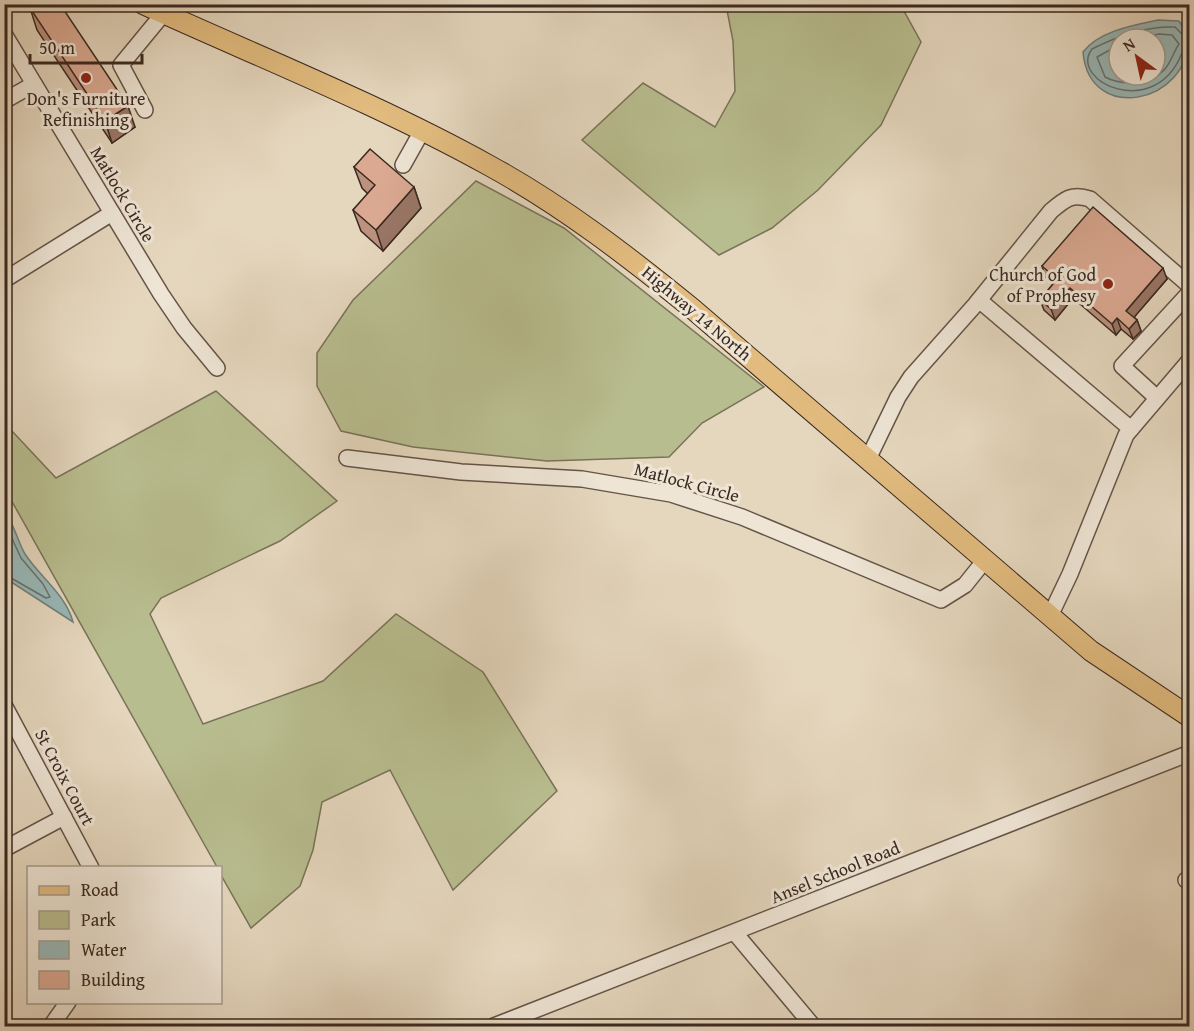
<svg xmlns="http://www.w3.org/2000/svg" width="1194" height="1031" viewBox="0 0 1194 1031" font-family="'Gentium Book Plus',serif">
<rect width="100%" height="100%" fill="#e5d7be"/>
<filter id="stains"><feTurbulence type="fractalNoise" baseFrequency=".00333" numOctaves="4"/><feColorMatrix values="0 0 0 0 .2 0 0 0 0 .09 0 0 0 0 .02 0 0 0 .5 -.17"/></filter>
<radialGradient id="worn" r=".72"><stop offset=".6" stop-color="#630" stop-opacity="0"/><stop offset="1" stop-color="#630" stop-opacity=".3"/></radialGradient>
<g fill="#b8bd8f" stroke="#797358" stroke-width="1.5">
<polygon points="726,5 908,5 904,11 921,42 881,125 818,190 772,228 719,255 582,140 643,83 715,127 735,91 733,41"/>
<polygon points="476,181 564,228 764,387 702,423 669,457 547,461 413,447 341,431 317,386 317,353 353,300"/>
<polygon points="216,391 337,501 280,541 161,598 150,614 203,724 323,681 396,614 483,672 557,791 453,890 390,770 322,802 313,850 300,886 251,928 221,875 220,868 217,867 10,498 5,499 5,433 12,431 56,478"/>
</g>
<g fill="#98b8b8" stroke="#727f7c" stroke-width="1.5" fill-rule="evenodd">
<path d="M1158,20L1179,21L1189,36C1190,104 1089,125 1083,52C1099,31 1134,25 1158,20ZM1119,39H1155V75H1119Z"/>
<path d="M5,514C12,518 19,545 25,554C40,577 66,595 73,622L5,578Z"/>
</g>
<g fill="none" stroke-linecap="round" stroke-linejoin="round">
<g stroke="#69706c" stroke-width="1.5">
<path d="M1190,37L1184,36L1175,27C1145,26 1118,36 1092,49C1068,81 1155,122 1182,53L1190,50"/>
<path d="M1119,45L1097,57L1105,77C1122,86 1151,85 1165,69C1171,62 1174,51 1179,44L1172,35L1159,34L1135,39"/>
<polyline points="4,521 21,558 43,584 50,597 46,598 4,574"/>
</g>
<g stroke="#655448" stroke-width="18">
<g id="minor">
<polyline points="4,34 161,294 184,328 217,368"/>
<polyline points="4,101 34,84"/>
<polyline points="145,110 121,65 163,14"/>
<polyline points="403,165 422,131"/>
<polyline points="4,280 112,213"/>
<polyline points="979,300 1131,429"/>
<polyline points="1157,398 1122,366 1190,292"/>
<polyline points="347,458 461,472 582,479 671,494 742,517 941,600 965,585 985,560"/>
<path d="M868,459L898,397L911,377L975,305L1051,211C1065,199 1072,193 1090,199L1190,286"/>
<polyline points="1050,616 1070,574 1126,435 1189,361"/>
<polyline points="4,705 91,868"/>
<polyline points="4,849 64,817"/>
<polyline points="1186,880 1190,880"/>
<polyline points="735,933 813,1026"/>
<polyline points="51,1026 68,1002"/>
<polyline points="494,1026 1190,753"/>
</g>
</g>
<g stroke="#3a2921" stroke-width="22">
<path id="major" d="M143,4C259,57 378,104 490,166C563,206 629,257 694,310L1091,651L1190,717"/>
</g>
<use href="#minor" stroke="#eee5d5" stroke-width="15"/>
<use href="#major" stroke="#e2bc7f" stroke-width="20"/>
</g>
<g fill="#bc917e" stroke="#3a2921" stroke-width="1.5">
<polygon points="30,8 135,127 112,143 37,30"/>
<polygon points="354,167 414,187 421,208 383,251 361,231 353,210 368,194 362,188"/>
<polygon points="1042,266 1167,279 1134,317 1137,320 1141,331 1133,339 1121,329 1116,335 1073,298 1055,320 1044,310 1040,300 1053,284 1045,277"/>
</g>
<g fill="#997666" stroke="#3a2921" stroke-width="1.5">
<polygon points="128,106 135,127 112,143 105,121"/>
<polygon points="414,187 421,208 383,251 376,230"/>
<polygon points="1163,268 1167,279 1130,322 1126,311"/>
<polygon points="1070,288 1073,298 1055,320 1051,309"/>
<polygon points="1117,318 1121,329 1116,335 1112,324"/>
<polygon points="1137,320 1141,331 1133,339 1129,329"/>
</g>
<g fill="#dba992" stroke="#3a2921" stroke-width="1.5">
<polygon points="36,4 60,4 128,106 105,121 30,8"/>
<polygon points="370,149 414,187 376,230 353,210 375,185 354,167"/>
<polygon points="1093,207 1163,268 1126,311 1137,320 1129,329 1117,318 1112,324 1070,288 1051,309 1040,300 1057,279 1042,266"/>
</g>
<g fill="#8f2418" stroke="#eee5d5" stroke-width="2">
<circle cx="86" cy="78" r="6"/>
<circle cx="1108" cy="284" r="6"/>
</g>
<g text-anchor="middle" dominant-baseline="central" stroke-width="6" stroke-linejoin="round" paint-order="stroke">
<g font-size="18" fill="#3a2921" stroke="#eee5d5">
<text x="86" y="98">Don's Furniture<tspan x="86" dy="21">Refinishing</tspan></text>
<text x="1096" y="274" text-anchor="end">Church of God<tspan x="1096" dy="21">of Prophesy</tspan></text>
</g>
<g font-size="18" fill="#3a2921" stroke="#eee5d5">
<text transform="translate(123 194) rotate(59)">Matlock Circle</text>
<text transform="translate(697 313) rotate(40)">Highway 14 North</text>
<text transform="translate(687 482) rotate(15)">Matlock Circle</text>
<text transform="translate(65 777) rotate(62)">St Croix Court</text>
<text transform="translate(835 872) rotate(-22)">Ansel School Road</text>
</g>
</g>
<rect width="1194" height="1031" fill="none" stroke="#e5d7be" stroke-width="24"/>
<rect x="6" y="6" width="1182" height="1019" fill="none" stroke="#3a2921" stroke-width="3"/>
<rect x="12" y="12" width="1170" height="1007" fill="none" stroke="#3a2921" stroke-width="1.5"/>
<rect x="27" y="866" width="195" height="138" fill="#eee5d5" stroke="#a69a8d" stroke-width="1.5"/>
<rect x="39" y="886" width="30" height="9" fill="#e2bc7f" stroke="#a69a8d" stroke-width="1.5"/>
<text x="81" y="896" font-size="18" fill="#3a2921">Road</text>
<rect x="39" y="911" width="30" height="18" fill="#b8bd8f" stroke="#a69a8d" stroke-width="1.5"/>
<text x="81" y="926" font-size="18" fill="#3a2921">Park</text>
<rect x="39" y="941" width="30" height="18" fill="#98b8b8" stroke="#a69a8d" stroke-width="1.5"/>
<text x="81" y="956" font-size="18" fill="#3a2921">Water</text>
<rect x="39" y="971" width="30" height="18" fill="#dba992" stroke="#a69a8d" stroke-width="1.5"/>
<text x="81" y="986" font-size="18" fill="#3a2921">Building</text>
<g transform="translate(1137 57) rotate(327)"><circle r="28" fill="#eee5d5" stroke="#a69a8d" stroke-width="1.5"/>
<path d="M0-4.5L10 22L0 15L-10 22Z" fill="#8f2418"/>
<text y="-9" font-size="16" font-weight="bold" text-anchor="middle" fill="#3a2921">N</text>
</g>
<path d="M30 54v9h112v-9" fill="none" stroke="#3a2921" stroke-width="3"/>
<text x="39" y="54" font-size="18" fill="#3a2921" stroke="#eee5d5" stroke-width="4.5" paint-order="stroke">50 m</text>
<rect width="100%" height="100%" filter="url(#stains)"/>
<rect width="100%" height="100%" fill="url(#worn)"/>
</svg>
